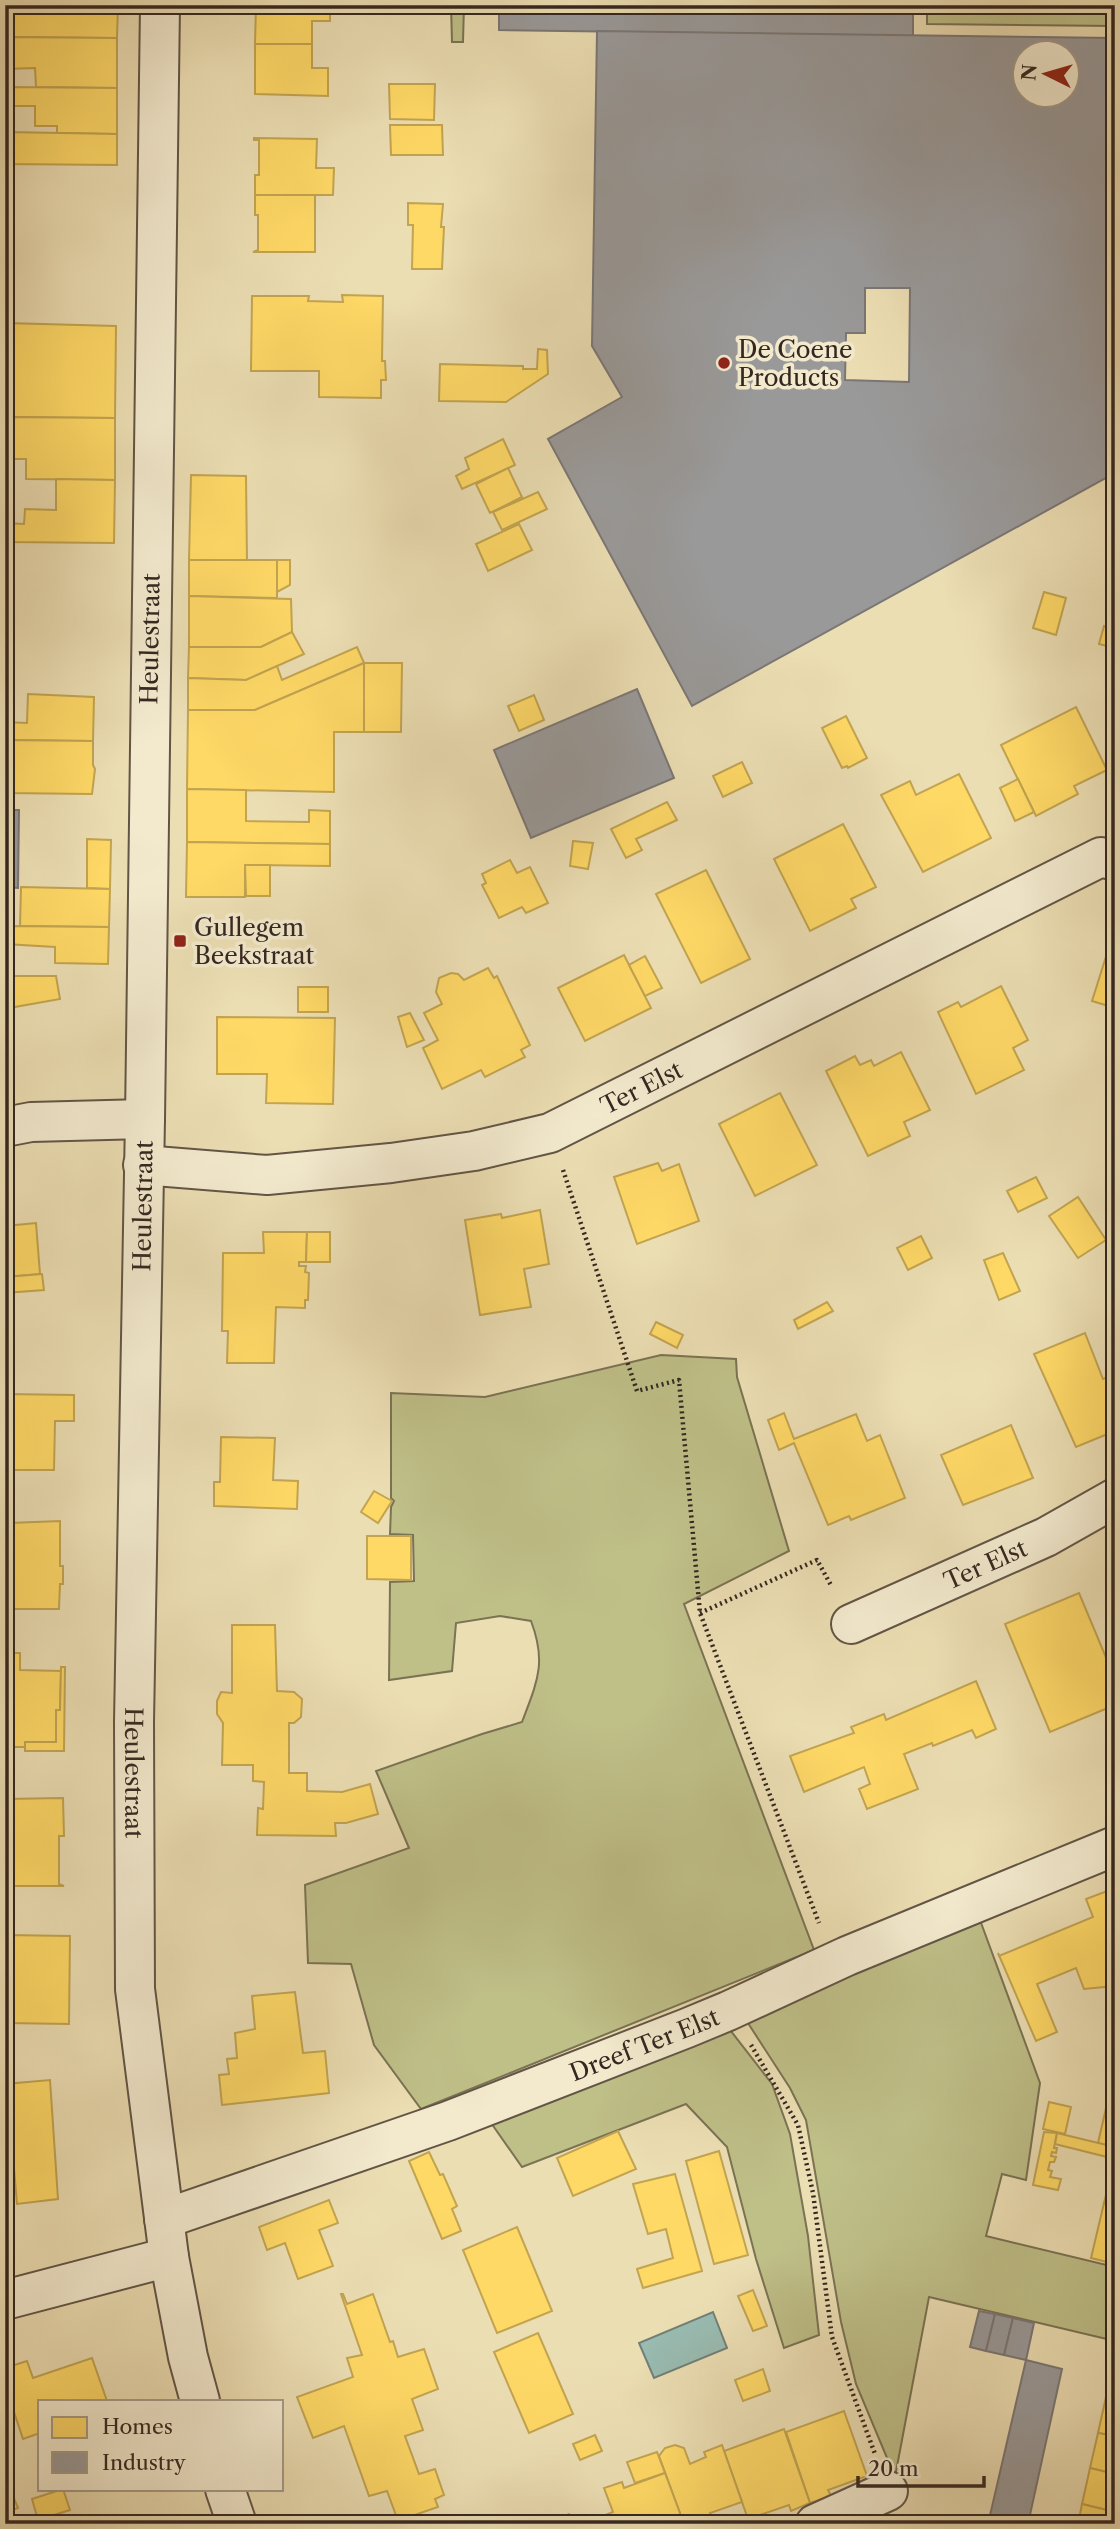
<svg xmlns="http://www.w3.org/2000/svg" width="1120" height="2529" viewBox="0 0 1120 2529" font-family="'Libre Caslon Text',serif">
<rect width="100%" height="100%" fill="#ecdeb3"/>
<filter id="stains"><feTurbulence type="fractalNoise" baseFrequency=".00286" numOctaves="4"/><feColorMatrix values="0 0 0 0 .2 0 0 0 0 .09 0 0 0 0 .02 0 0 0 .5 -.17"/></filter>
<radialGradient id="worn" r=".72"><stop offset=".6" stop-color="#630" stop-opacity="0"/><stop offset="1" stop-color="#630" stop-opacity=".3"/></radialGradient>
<g fill="#bfbf88" stroke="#7a7354" stroke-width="2">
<polygon points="451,5 464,5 463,42 452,42"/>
<polygon points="927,5 1115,5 1115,26 927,24"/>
<path d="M661,1355L736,1359L737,1377L789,1551L684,1604L814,1950L421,2109L374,2045L351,1964L308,1963L305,1885L409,1848L376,1771L482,1734L522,1722C537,1682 547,1663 531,1621L500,1616L456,1623L452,1671L389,1680L390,1582L414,1581L413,1535L390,1534L391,1507L394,1501L391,1498V1393L485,1397Z"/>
<polygon points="980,1920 1040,2083 1026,2180 1002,2174 986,2236 1115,2267 1115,2341 929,2297 895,2477 856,2384 841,2322 806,2120 790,2088 746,2020"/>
<polygon points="727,2026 772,2084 790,2134 808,2236 819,2335 784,2348 756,2259 727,2147 686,2104 522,2167 489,2120"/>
</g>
<polygon fill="#99bbb1" stroke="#718077" stroke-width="2" points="713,2312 727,2348 654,2378 639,2343"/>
<g fill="#ffd966" stroke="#c2a451" stroke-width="2">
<polygon points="5,5 118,5 117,38 5,37"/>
<polygon points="256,5 330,5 330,21 312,21 312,44 255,44"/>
<polygon points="391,5 445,5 445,8 391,7"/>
<polygon points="5,37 117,38 117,88 36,87 35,68 5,69"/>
<polygon points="255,44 312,44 312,68 328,68 328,96 255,94"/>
<polygon points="389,84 435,84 434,120 390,119"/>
<polygon points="5,87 117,88 117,134 57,133 57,126 35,126 35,106 5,106"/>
<polygon points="390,125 442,125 443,155 391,155"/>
<polygon points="5,132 117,134 117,165 5,164"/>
<polygon points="254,138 317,139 316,168 334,168 333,195 255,195 255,175 259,175 259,140 254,140"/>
<polygon points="255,195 315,195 315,252 253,252 258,250 258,215 255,215"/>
<polygon points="408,203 443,204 441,227 444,227 442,269 412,269 413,225 408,225"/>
<polygon points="342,295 383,296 382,361 385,361 386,380 381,380 381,398 319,397 319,371 251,371 252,296 309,296 308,301 343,302"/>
<polygon points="5,323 116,326 115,418 5,417"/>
<polygon points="538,349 547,350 548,374 506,402 439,401 440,364 523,366 523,369 537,369"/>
<polygon points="5,417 115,418 115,480 26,479 26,459 5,459"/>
<polygon points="503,439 515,465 462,489 456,476 469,469 465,458"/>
<polygon points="508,468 522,497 490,513 476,484"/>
<polygon points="191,475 246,476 247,560 189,560"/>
<polygon points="56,479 115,480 114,543 5,542 5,523 24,524 25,509 56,510"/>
<polygon points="538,492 547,509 502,530 493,512"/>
<polygon points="519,524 532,550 488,571 476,544"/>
<polygon points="189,560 277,560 277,598 189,596"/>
<polygon points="277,560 290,560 290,585 277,592"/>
<polygon points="1044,592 1066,598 1056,635 1033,628"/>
<polygon points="189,596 291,599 292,632 261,647 189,647"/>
<polygon points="1104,626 1115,629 1115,648 1099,644"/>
<polygon points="292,632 304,654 246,680 188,678 189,647 261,647"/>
<polygon points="357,647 364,663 255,710 188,710 188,678 246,680 277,666 282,680"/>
<polygon points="364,663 364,732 334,732 334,792 187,789 188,710 255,710"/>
<polygon points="364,663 402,663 401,732 364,732"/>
<polygon points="28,694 94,697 93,741 5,740 5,722 27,723"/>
<polygon points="534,695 544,720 519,731 508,706"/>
<polygon points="1076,707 1107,770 1074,786 1078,794 1036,816 1001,745"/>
<polygon points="846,716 867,758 848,768 847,766 842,768 822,728"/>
<polygon points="5,740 93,741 93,765 95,769 92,794 5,793"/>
<polygon points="742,762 752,783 723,797 713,776"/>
<polygon points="959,774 991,838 923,872 881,795 910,781 916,795"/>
<polygon points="1018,779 1034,812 1015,821 1000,788"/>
<polygon points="187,789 246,790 246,821 309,822 309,810 330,811 330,844 187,842"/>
<polygon points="667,802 677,820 636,839 642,850 626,858 611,829"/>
<polygon points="843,824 876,887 851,899 856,908 810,931 774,859"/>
<polygon points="87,839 111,840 110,889 87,888"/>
<polygon points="573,841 593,843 588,869 570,866"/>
<polygon points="187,842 330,844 330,866 245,865 245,897 186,897"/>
<polygon points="510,860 517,873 530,867 548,903 526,913 522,907 499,918 482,885 486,883 482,874"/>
<polygon points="245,865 270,865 270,896 246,896"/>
<polygon points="706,870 750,959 701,983 656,894"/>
<polygon points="21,887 110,889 109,927 20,926"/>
<polygon points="5,926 109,927 108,964 55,963 55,947 5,944"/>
<polygon points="1114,931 1115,932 1115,1008 1092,1001"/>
<polygon points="624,955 651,1008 585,1041 558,988"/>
<polygon points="645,956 662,988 645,996 629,965"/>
<polygon points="488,968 494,978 497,976 530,1045 521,1050 525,1057 485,1077 481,1070 442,1089 423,1048 438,1040 424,1013 442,1004 436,992 439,978 451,973 458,974 464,980"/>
<polygon points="5,976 56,976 60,999 9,1008"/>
<polygon points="1001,986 1028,1040 1013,1048 1024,1070 976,1094 938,1012 958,1002 961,1007"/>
<rect x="298" y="987" width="30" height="25"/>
<polygon points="410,1013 424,1040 407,1047 398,1017"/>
<polygon points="217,1017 335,1018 333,1104 266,1103 267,1074 217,1074"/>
<polygon points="901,1052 930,1110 904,1122 910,1136 868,1156 826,1071 855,1056 860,1065 871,1060 874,1066"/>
<polygon points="780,1093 817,1165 755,1196 719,1124"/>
<polygon points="658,1163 662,1171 679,1164 699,1221 637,1244 614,1177"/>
<polygon points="1036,1177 1047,1198 1018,1212 1007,1191"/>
<polygon points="1078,1197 1106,1240 1078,1258 1049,1216"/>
<polygon points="540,1210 549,1264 524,1269 531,1307 480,1315 465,1220 501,1214 502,1218"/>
<polygon points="36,1223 40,1274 5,1277 5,1226"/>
<polygon points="263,1232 307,1232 306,1262 299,1262 299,1266 306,1266 305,1272 309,1273 308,1300 305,1300 305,1308 276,1307 274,1363 227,1363 228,1331 222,1331 223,1253 264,1253"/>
<polygon points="307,1232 330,1232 330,1262 306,1262"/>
<polygon points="921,1236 932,1258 908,1270 897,1248"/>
<polygon points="1003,1253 1020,1291 999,1300 984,1260"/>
<polygon points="42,1274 44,1290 5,1293 5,1277"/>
<polygon points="827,1302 833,1311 798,1329 794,1320"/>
<polygon points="656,1322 683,1335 677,1348 650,1334"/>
<polygon points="1085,1333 1103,1379 1115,1374 1115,1431 1076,1447 1034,1354"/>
<polygon points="5,1394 74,1395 74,1421 55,1421 54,1470 5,1470"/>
<polygon points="784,1413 794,1439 856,1414 867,1441 880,1435 905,1498 851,1520 849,1516 828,1525 794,1443 779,1450 768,1420"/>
<polygon points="1011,1425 1033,1478 963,1505 941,1455"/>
<polygon points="221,1437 275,1438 273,1480 298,1481 297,1509 214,1506 214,1482 220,1482"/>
<polygon points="374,1491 392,1501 378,1523 361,1512"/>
<polygon points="60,1521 60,1566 63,1566 63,1584 60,1584 59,1609 5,1609 5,1526 9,1523"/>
<polygon points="367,1536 411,1536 411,1580 367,1579"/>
<polygon points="1079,1593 1115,1679 1115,1705 1050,1732 1005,1624"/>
<polygon points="232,1625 275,1625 277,1691 294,1692 302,1699 301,1717 294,1723 289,1723 289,1773 307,1773 307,1791 342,1792 370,1784 378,1814 346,1823 335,1823 336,1836 257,1835 258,1808 263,1809 264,1782 253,1781 253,1765 222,1765 223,1723 217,1714 217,1701 221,1692 232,1693"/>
<polygon points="5,1653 20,1653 20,1670 61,1671 60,1710 56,1710 56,1742 25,1742 25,1747 5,1747"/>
<polygon points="61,1667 65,1667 64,1751 25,1751 25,1742 56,1742 56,1710 60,1710"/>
<polygon points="976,1681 996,1729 976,1738 972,1730 933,1746 932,1743 904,1754 918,1789 867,1809 859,1789 870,1784 864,1767 804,1792 790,1756 854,1733 851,1727 884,1714 886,1720"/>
<polygon points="63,1798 64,1836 59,1836 59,1884 64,1886 5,1886 5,1799"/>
<polygon points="1115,1888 1115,1986 1084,1989 1076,1968 1037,1984 1057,2032 1036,2041 998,1953 999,1956 1093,1917 1086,1899"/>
<polygon points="5,1935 70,1936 69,2024 5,2023"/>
<polygon points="295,1992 303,2053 325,2051 329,2093 222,2105 219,2075 229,2074 227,2059 237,2058 235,2033 255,2029 252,1996"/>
<polygon points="1115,2069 1115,2147 1098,2143"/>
<polygon points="50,2080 58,2199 17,2204 12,2144 5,2145 5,2084"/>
<polygon points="1049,2102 1071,2107 1065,2134 1043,2129"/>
<polygon points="618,2131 636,2169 573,2196 557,2158"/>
<polygon points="1044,2132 1057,2133 1054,2148 1057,2148 1056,2153 1052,2152 1051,2156 1056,2157 1054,2162 1050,2162 1048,2170 1052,2171 1050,2177 1061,2179 1058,2190 1033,2185"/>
<polygon points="1057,2133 1115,2147 1115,2206 1104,2203 1115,2159 1055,2144"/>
<polygon points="719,2151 748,2255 714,2264 686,2161"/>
<polygon points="429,2152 440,2175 443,2174 457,2206 452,2209 461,2231 442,2239 409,2161"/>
<polygon points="675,2174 702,2271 643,2288 637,2269 673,2258 666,2229 648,2234 633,2184"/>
<polygon points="329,2200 338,2223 319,2230 333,2266 298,2279 285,2243 267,2250 259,2227"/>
<polygon points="1104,2203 1115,2206 1115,2264 1091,2258"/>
<polygon points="517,2227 552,2311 497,2333 463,2250"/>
<polygon points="753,2290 767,2326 753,2331 738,2296"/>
<polygon points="341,2294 343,2294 347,2304 373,2294 390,2342 393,2341 398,2357 424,2349 438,2389 412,2399 423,2430 405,2436 419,2474 435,2469 444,2495 435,2499 438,2507 406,2518 404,2515 397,2518 387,2491 369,2496 344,2426 313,2438 297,2397 353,2377 347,2358 362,2355"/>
<polygon points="538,2333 573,2414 529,2433 494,2352"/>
<polygon points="92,2358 107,2401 40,2401 40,2433 23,2439 5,2385 5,2368 27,2361 33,2378"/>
<polygon points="1115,2362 1115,2399 1106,2397"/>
<polygon points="763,2369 770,2391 743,2401 735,2380"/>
<polygon points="1106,2397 1115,2399 1115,2436 1098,2433"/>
<polygon points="844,2411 867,2476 828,2490 831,2496 810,2503 786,2432"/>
<polygon points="784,2429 810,2503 791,2511 789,2505 748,2519 724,2451"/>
<polygon points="1098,2433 1115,2436 1115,2474 1090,2468"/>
<polygon points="595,2435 602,2451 580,2460 573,2444"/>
<polygon points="675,2445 684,2448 690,2464 706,2457 704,2452 722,2445 742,2502 710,2513 712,2519 699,2524 684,2524 659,2456 665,2448"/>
<polygon points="657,2452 665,2473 635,2483 627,2462"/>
<polygon points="1090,2468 1115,2474 1115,2512 1082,2504"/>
<polygon points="665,2473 684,2524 583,2524 613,2512 604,2488 622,2482 624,2488"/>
<polygon points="8,2484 18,2508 5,2513 5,2485"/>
<polygon points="63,2489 70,2510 38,2520 32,2499"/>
<polygon points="1082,2504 1115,2512 1115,2524 1078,2524"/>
<polygon points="569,2514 573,2524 553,2524 552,2521"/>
</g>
<g fill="#999" stroke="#7b7775" stroke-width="2" fill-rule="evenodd">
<polygon points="499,5 913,5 913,36 499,30"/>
<path d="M597,31L1115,38V473L692,706L548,439L622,397L592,346ZM1026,52H1068V94H1026ZM865,288H910L909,382L845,380L846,333H865Z"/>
<polygon points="637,689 674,778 531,838 494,750"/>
<polygon points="5,810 19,810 18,888 5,887"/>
<polygon points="979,2311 995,2314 986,2351 970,2347"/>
<polygon points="995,2314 1013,2318 1004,2355 986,2351"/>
<polygon points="1013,2318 1034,2323 1026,2360 1004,2355"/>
<polygon points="1026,2360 1062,2369 1028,2524 988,2524"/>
</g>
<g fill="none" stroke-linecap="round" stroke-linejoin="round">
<g stroke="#625546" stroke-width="42">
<g id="minor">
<path id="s1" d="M160,5L145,1119L134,1722L135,1989L169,2257L188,2357L200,2401"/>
<polyline points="5,1127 31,1122 145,1119"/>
<path id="s2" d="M143,1165L267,1175L391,1163L474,1151L550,1133L1101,857L1115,861"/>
<path id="s3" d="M851,1624L1046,1537L1115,1498"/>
<path id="s4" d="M164,2219L448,2121L687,2028L728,2011L847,1956L1115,1846"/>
<polyline points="5,2300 169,2257"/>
<polyline points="225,2489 237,2524"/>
<polyline points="815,2524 888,2491"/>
</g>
</g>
<g stroke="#342721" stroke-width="4.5" stroke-dasharray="2 3.5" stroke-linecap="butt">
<polyline points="563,1170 637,1391 679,1380 700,1613 819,1923"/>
<polyline points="700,1613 817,1560 832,1587"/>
<polyline points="751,2045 798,2125 813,2193 832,2337 875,2454"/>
</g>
<use href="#minor" stroke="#f3eace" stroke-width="38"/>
</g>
<g fill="#8f2418" stroke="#f3eace" stroke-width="2.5">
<circle cx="724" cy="363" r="7"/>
<rect x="173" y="934" width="14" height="14" rx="3.5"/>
</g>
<g text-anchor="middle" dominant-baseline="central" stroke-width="7" stroke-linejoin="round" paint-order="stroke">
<g font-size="24" fill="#342721" stroke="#f3eace" text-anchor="start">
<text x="738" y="349">De Coene<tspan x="738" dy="28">Products</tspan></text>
<text x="194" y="927">Gullegem<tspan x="194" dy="28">Beekstraat</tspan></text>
</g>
<g font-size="24" fill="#342721" stroke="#f3eace">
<text transform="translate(150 639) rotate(-89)">Heulestraat</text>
<text stroke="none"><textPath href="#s2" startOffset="513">Ter Elst</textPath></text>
<text transform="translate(143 1206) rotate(-89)">Heulestraat</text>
<text stroke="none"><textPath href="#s3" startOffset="147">Ter Elst</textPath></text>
<text stroke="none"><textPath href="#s1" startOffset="1768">Heulestraat</textPath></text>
<text stroke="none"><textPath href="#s4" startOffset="511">Dreef Ter Elst</textPath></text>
</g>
</g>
<rect width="1120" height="2529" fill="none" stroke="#ecdeb3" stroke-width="28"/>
<rect x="7" y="7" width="1106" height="2515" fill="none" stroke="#342721" stroke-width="3.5"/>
<rect x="14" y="14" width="1092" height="2501" fill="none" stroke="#342721" stroke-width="2"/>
<rect x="38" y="2400" width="245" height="91" fill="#f3eace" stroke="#a79c89" stroke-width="2"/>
<rect x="52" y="2417" width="35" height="21" fill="#ffd966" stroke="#a79c89" stroke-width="2"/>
<text x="102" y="2434" font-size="21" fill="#342721">Homes</text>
<rect x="52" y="2452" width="35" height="21" fill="#999999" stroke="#a79c89" stroke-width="2"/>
<text x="102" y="2470" font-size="21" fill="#342721">Industry</text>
<g transform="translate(1046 74) rotate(275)"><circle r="33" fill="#f3eace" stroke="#a79c89" stroke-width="2"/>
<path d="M0-5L12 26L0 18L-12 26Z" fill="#8f2418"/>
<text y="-10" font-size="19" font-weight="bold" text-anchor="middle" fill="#342721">N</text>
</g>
<path d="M858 2476v10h126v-10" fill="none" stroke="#342721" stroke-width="3.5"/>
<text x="868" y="2476" font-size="21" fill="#342721" stroke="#f3eace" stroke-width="5" paint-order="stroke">20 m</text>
<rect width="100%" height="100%" filter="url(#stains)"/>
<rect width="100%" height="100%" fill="url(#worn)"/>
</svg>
